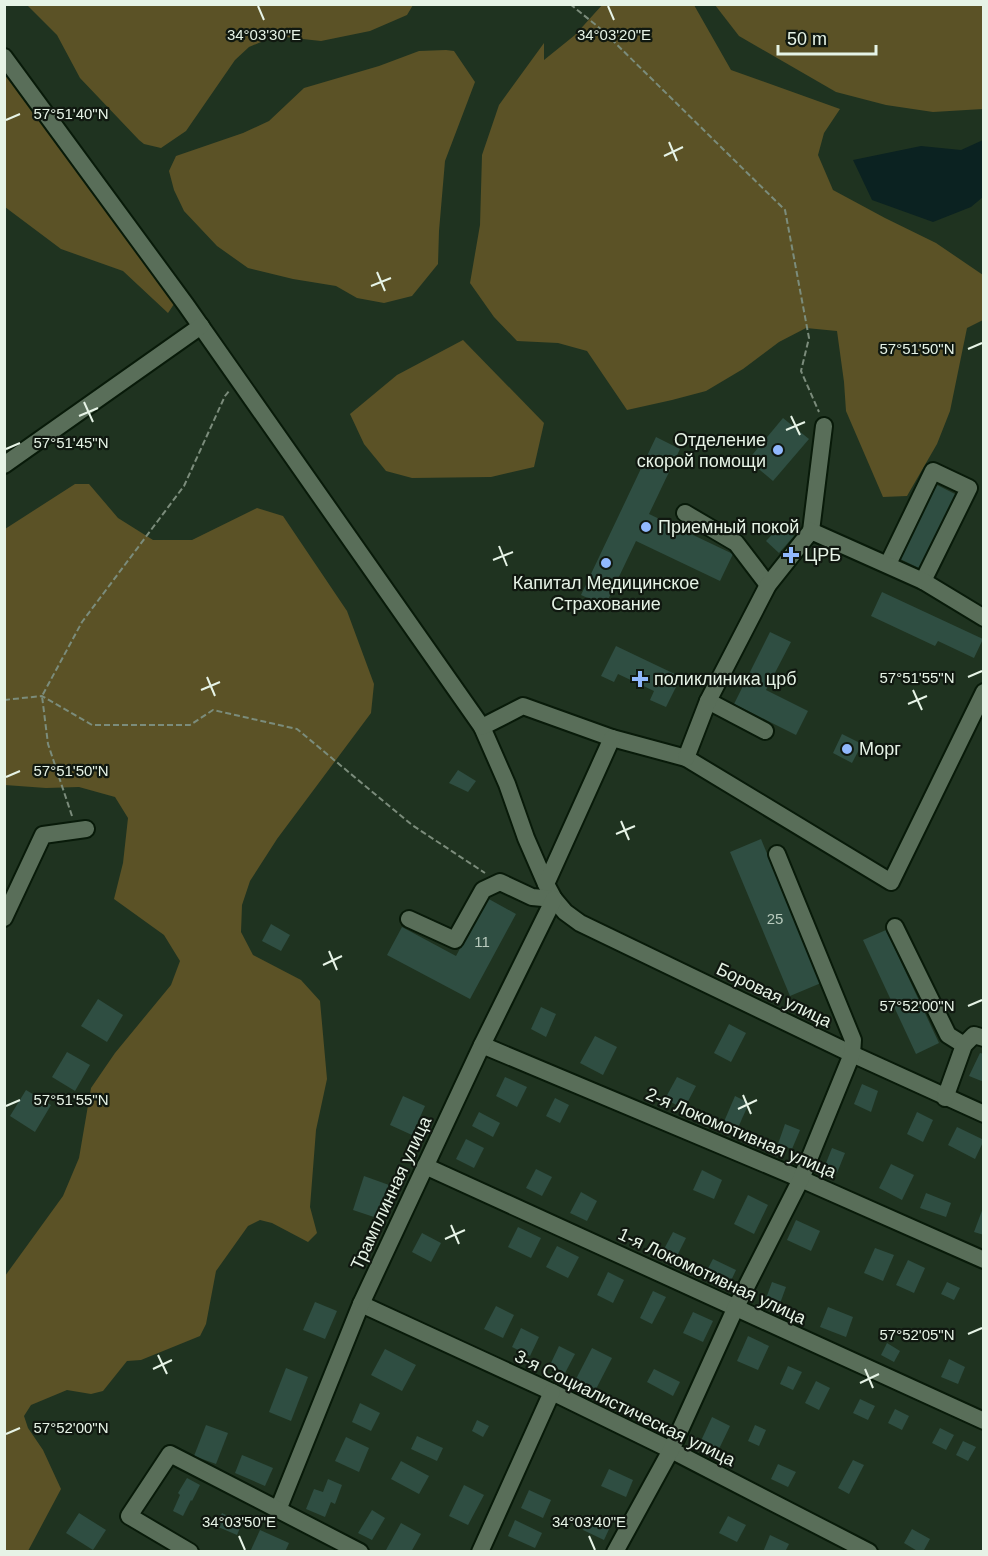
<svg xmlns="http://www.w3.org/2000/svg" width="988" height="1556" viewBox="0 0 988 1556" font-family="Helvetica,sans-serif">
<rect width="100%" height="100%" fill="#1f3320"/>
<g fill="#5b5226">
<polygon points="603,4 694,5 731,70 840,109 824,133 818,155 833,190 885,218 936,243 983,275 983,320 967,328 950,411 937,444 907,496 883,497 846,411 844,382 837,331 806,328 779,342 743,369 706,391 672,400 627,410 587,351 558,343 517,341 494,317 470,283 480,225 482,155 499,105 544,43 544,60 575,35"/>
<polygon points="27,5 413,5 407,15 370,31 321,41 275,36 249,47 235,60 186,131 161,148 144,144 139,140 80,78 57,35"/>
<polygon points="715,5 983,5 983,109 933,112 886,105 836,92 739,36"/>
<polygon points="446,50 454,51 475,82 445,161 439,231 438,264 412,296 384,303 357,298 336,286 293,279 248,268 217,246 184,211 174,190 169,171 176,156 243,133 269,121 304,88 379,66 419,51"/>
<path d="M4,69C60,148 118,225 174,304L168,313L123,271L61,249L5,207Z"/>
<polygon points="463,340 544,423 534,467 491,477 412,478 386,471 364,444 350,414 397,375"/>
<polygon points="75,484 89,484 118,518 153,540 192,540 257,508 283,516 347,611 374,684 371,713 277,839 250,881 242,905 241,932 253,955 301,980 320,1001 327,1079 316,1130 310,1207 317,1233 308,1242 272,1223 260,1220 248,1226 216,1271 206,1324 200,1336 141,1360 127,1361 103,1391 91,1394 67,1390 31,1405 24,1416 28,1428 43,1450 61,1489 28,1551 5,1551 5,1276 63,1196 79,1158 91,1088 115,1053 171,985 180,961 164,935 114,899 123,863 128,818 115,797 79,787 46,788 5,785 5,529"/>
</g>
<polygon fill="#0b2221" points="983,140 983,197 971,207 933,222 872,200 853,160 921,146 961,150"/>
<g fill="#2f4e42">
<polygon points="783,418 809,439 773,481 748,460"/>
<polygon points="656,437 680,449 649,514 733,554 720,581 636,541 605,606 581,595"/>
<polygon points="935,484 957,495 921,569 898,558"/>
<polygon points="781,525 794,536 779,553 766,541"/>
<polygon points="882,592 983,639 974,658 938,641 935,646 871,616"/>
<polygon points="770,632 791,642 766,690 808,711 796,735 734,704"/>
<polygon points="616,646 681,677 666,707 650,700 654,691 618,674 614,682 601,676"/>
<polygon points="842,734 862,744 852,763 833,753"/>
<polygon points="458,770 476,781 468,792 449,783"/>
<polygon points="761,839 821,983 790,996 730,852"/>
<polygon points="487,898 516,914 470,999 387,955 402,927 456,956"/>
<polygon points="271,924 290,935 281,951 262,941"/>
<polygon points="886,930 939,1043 916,1054 863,940"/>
<polygon points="98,999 123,1015 107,1042 81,1026"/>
<polygon points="541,1007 556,1014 546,1037 531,1029"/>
<polygon points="729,1024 746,1033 731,1062 714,1053"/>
<polygon points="595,1036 617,1047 603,1075 580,1063"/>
<polygon points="67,1052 90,1065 75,1091 52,1077"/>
<polygon points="980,1053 984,1054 984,1082 969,1076"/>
<polygon points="505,1077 527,1087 517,1107 496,1096"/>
<polygon points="677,1077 696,1086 684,1109 665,1099"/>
<polygon points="862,1084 878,1091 871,1112 854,1104"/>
<polygon points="26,1090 51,1105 35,1132 10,1116"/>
<polygon points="403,1096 425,1106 412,1135 390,1125"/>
<polygon points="735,1096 749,1103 737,1130 723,1124"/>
<polygon points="555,1098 569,1105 560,1123 546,1116"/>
<polygon points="479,1112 500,1123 493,1137 472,1126"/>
<polygon points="917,1112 933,1120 923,1142 907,1134"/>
<polygon points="785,1124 800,1130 792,1149 778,1144"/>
<polygon points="957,1127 984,1140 975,1159 948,1145"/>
<polygon points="466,1139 484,1148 474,1168 456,1159"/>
<polygon points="832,1148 845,1153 837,1173 824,1168"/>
<polygon points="891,1164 914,1175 902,1200 879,1188"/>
<polygon points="536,1169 552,1177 542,1196 526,1188"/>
<polygon points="702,1170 722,1180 714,1199 693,1190"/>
<polygon points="364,1176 389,1185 377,1218 353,1210"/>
<polygon points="581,1192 597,1201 587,1221 570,1213"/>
<polygon points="926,1193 951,1203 946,1217 920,1208"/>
<polygon points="748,1195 768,1205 754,1234 734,1224"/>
<polygon points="983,1208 984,1208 984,1235 974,1232"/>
<polygon points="796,1220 820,1231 811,1251 787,1240"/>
<polygon points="518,1227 541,1238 531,1258 508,1247"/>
<polygon points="673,1232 686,1238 674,1262 661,1255"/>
<polygon points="422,1233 441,1243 431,1262 412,1252"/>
<polygon points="557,1246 579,1257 568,1278 546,1267"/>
<polygon points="875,1248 894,1255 883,1281 864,1273"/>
<polygon points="713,1259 736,1270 729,1285 705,1274"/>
<polygon points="908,1260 925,1268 914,1293 896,1285"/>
<polygon points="608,1272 624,1280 613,1303 597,1295"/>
<polygon points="772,1282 786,1287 778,1309 764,1304"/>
<polygon points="947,1282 960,1288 954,1300 941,1294"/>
<polygon points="653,1291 666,1297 652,1324 640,1318"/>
<polygon points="315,1302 337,1311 325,1339 303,1330"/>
<polygon points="496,1306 514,1315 503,1338 484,1329"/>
<polygon points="828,1307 853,1317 846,1337 820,1327"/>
<polygon points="693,1312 713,1321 703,1342 683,1333"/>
<polygon points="521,1328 539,1337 530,1356 512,1347"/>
<polygon points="748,1336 769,1346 758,1370 737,1361"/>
<polygon points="887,1343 900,1351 894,1362 881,1355"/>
<polygon points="559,1346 575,1354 565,1373 550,1365"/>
<polygon points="592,1348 612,1358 596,1389 576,1379"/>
<polygon points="385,1349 416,1365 402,1391 371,1375"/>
<polygon points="949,1359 965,1367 958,1384 941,1377"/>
<polygon points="788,1366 802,1372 793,1390 780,1384"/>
<polygon points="286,1368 308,1377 291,1421 269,1412"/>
<polygon points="654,1369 680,1382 673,1396 647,1382"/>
<polygon points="816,1381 830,1388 819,1410 805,1403"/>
<polygon points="860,1399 875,1406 868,1420 853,1413"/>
<polygon points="360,1403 380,1413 371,1431 352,1422"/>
<polygon points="895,1409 909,1416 902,1430 888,1423"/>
<polygon points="712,1417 730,1426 718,1451 700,1443"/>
<polygon points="477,1420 489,1426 483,1437 472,1431"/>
<polygon points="206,1425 228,1433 216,1464 194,1456"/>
<polygon points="755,1425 766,1430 759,1446 748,1441"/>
<polygon points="940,1428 954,1435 946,1450 932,1443"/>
<polygon points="417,1436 443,1448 437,1461 411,1449"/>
<polygon points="346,1437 369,1448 359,1472 335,1461"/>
<polygon points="963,1441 976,1447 968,1461 956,1455"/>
<polygon points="242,1455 273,1468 265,1486 235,1473"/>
<polygon points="853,1460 864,1465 849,1494 838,1488"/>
<polygon points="401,1461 429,1476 419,1494 391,1479"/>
<polygon points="778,1464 796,1472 788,1487 771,1479"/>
<polygon points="609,1469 633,1480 626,1497 601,1486"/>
<polygon points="187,1478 200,1485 192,1501 191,1500 183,1516 173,1511 180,1495 178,1493"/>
<polygon points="328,1479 342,1485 335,1504 331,1502 325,1517 306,1509 314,1489 323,1492"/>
<polygon points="464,1485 484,1495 468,1525 449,1516"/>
<polygon points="529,1490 551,1500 543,1518 521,1508"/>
<polygon points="372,1510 385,1518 372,1540 358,1533"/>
<polygon points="79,1513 106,1530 93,1550 66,1533"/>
<polygon points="222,1513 242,1523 237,1535 216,1526"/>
<polygon points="728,1516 746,1525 737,1542 719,1533"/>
<polygon points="589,1517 610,1527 604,1540 583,1530"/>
<polygon points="515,1520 542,1533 535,1548 508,1536"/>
<polygon points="401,1523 421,1534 411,1552 389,1552 386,1550"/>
<polygon points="912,1529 930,1539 923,1552 919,1552 904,1543"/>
<polygon points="260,1530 289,1543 285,1552 250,1552"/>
<polygon points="770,1535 789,1544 785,1552 763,1552"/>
</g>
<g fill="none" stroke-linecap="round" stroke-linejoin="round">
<g stroke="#081a09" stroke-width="20">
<g id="minor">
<polyline points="4,57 186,305 482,727 507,784 526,838 546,884 554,899 565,912 580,923 852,1054 984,1114"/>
<polyline points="4,465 201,326"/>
<polyline points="685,513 736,543 768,585"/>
<polyline points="811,531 824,426"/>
<polyline points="888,564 933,471 969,488 923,581"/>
<polyline points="708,701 765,731"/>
<polyline points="482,727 523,706 612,738 686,758 891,882 984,692"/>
<polyline points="686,758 708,701 768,585 811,531 923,581 984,618"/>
<polyline points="546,884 612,738"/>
<polyline points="4,918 43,835 86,829"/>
<polyline points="409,919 455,940 483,890 500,882 532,897 554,899"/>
<polyline points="895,927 948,1035 964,1045"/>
<polyline points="482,1045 801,1179 984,1260"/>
<polyline points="945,1098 964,1045 974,1035 984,1038"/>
<polyline points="425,1166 984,1421"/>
<polyline points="361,1304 552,1392 671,1450 869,1552"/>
<polyline points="278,1510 361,1304 482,1045 554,899"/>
<polyline points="190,1552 129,1516 170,1454 360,1552"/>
<polyline points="480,1552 552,1392"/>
<polyline points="615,1552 671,1450 735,1309 801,1179 852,1054 853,1040 777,854"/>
</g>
</g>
<g stroke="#7b8c7b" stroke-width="2" stroke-dasharray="6 3" stroke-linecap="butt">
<polyline points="570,4 602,30 785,210 809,338 801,371 819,412"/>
<polyline points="4,700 42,696 92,725 190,725 213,710 297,729 412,825 485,873"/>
<polyline points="72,816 48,744 42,696 82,622 184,486 225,396 229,391"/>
</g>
<use href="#minor" stroke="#596e59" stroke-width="16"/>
</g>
<path fill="none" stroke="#e6f3e6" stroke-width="2" d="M258,6L264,20M608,6L614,20M6,120L20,114M669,142L677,161M664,156L683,147M377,272L385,291M371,286L391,278M968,349L982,343M84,402L93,422M79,416L98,408M791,416L800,435M786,430L805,422M6,449L20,443M499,546L507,566M493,560L513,552M207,677L215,696M968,677L982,671M201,690L220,682M913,690L922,710M908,704L927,696M6,777L20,771M621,821L629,840M616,834L635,826M329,951L337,970M323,965L342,956M968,1006L982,1000M743,1095L751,1114M6,1106L20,1100M738,1109L757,1100M451,1225L459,1244M445,1239L465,1230M968,1334L982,1328M158,1355L167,1374M153,1369L172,1360M865,1369L873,1388M860,1383L879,1374M6,1434L20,1428M239,1536L245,1550M589,1536L595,1550"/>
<g fill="#91b8fd" stroke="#101810" stroke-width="2">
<circle cx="778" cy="450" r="6"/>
<circle cx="646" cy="527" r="6"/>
<path d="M788 546h6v6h6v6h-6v6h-6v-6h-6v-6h6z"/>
<circle cx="606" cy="563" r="6"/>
<path d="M637 670h6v6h6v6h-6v6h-6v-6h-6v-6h6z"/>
<circle cx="847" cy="749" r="6"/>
</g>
<g text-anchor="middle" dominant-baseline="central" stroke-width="4.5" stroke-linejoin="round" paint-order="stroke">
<g font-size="15" fill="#b8cabd">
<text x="775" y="918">25</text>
<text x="482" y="941">11</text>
</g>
<g font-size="18" fill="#e6f3e6" stroke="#101810" text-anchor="start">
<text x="766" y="440" text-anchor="end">Отделение<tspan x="766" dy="21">скорой помощи</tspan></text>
<text x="658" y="527">Приемный покой</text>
<text x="804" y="555">ЦРБ</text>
<text x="606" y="583" text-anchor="middle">Капитал Медицинское<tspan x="606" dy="21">Страхование</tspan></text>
<text x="654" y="679">поликлиника црб</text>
<text x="859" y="749">Морг</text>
</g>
<g font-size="18" fill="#e6f3e6" stroke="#101810">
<text transform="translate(774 995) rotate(26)">Боровая улица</text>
<text transform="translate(741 1133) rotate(23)">2-я Локомотивная улица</text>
<text transform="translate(391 1193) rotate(-65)">Трамплинная улица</text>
<text transform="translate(712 1276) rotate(25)">1-я Локомотивная улица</text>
<text transform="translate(625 1408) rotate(26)">3-я Социалистическая улица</text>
</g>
</g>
<g font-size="15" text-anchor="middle" fill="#e6f3e6" stroke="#101810" stroke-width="4.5" stroke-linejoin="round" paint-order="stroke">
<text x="264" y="40">34°03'30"E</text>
<text x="614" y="40">34°03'20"E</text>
<text x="71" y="119">57°51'40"N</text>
<text x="917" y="354">57°51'50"N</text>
<text x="71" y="448">57°51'45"N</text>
<text x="917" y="683">57°51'55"N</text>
<text x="71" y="776">57°51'50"N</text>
<text x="917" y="1011">57°52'00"N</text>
<text x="71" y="1105">57°51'55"N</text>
<text x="917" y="1340">57°52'05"N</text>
<text x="71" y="1433">57°52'00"N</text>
<text x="239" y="1527">34°03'50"E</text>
<text x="589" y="1527">34°03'40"E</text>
</g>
<rect width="988" height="1556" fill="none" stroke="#e6f3e6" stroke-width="12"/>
<path d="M778 45v9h98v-9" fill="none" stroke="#e6f3e6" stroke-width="3"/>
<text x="787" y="45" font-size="18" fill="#e6f3e6" stroke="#101810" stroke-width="4.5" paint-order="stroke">50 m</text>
</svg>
